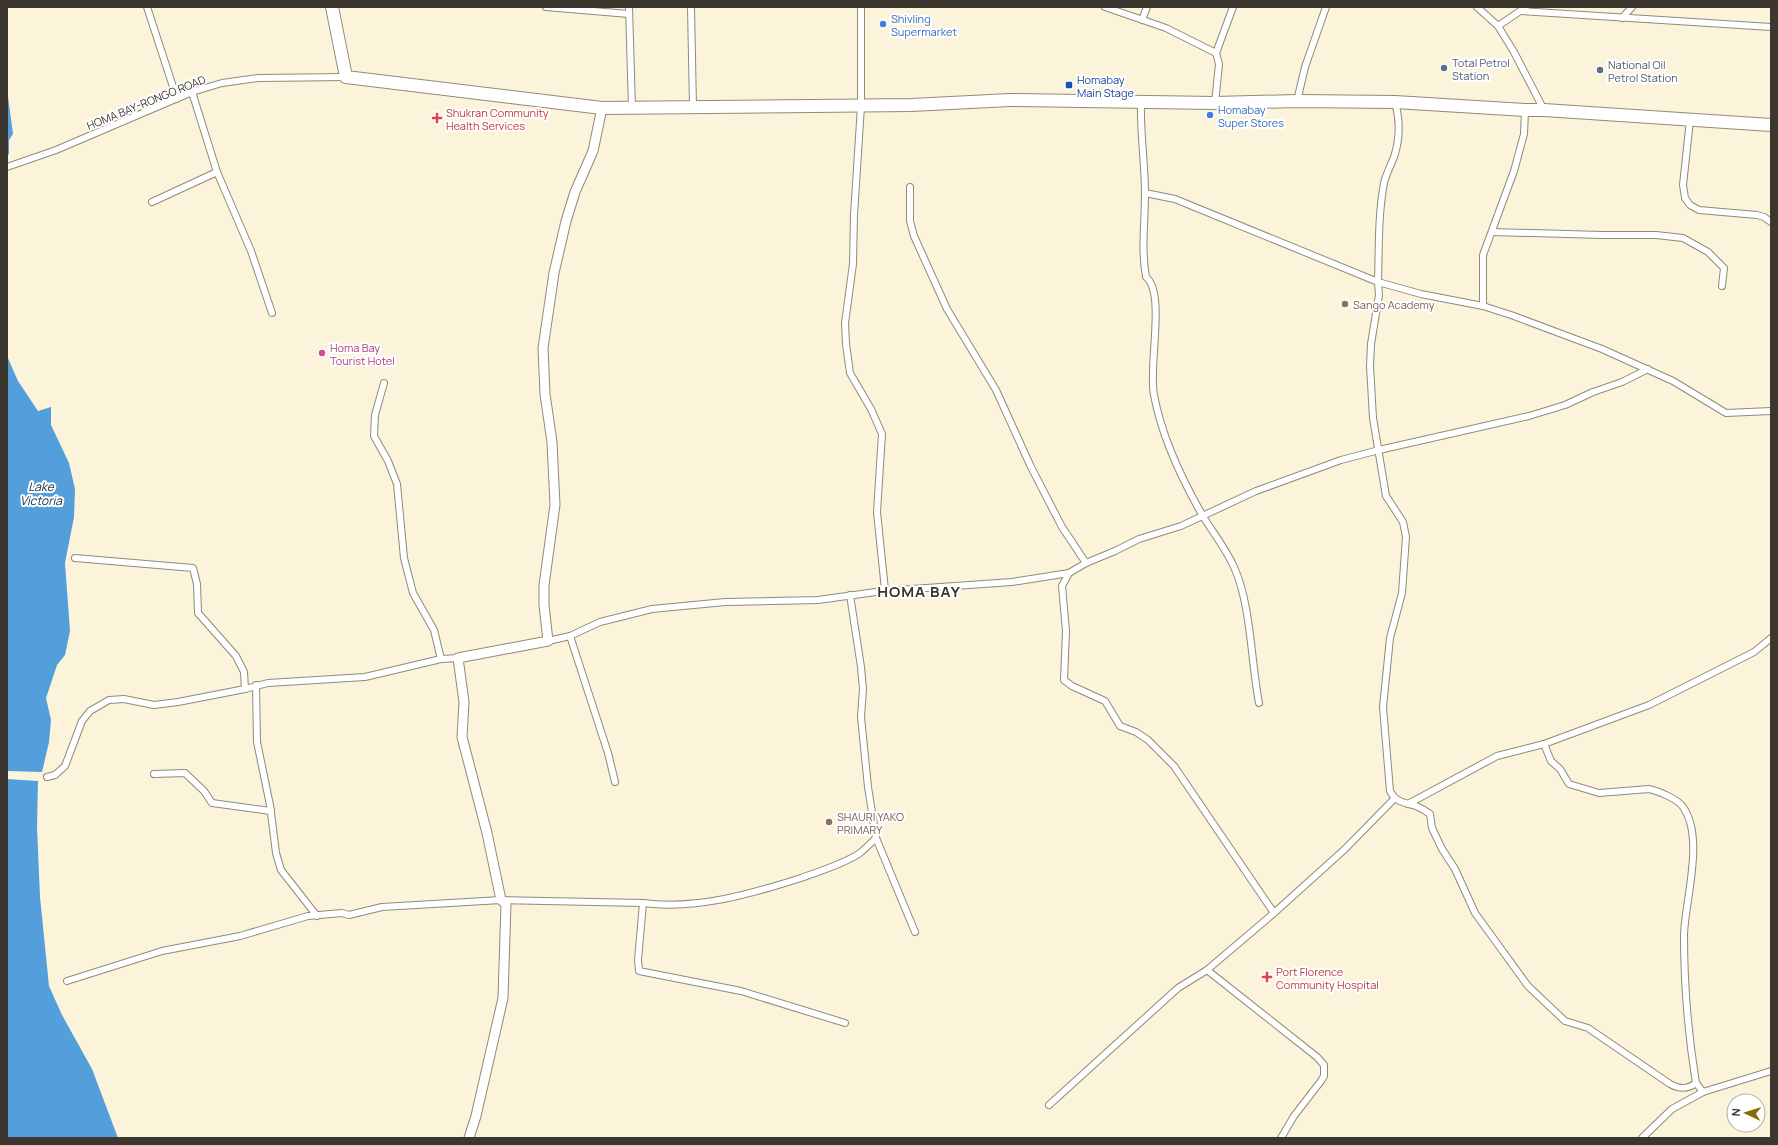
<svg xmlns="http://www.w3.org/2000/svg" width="1778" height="1145" viewBox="0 0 1778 1145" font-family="Manrope,sans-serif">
<rect width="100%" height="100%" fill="#fcf3db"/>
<g fill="#529fdc">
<polygon points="7,89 13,134 9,140 9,154 7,156"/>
<polygon points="7,356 18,381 38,411 51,407 51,425 69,463 75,489 74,517 65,563 70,631 65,655 57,665 46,698 51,720 49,742 42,772 7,771"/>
<polygon points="7,779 38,781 37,827 40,897 49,986 62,1015 92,1069 118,1138 7,1138"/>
</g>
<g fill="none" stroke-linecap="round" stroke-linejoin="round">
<g stroke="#928a75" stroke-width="8">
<g id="street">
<polyline points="147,7 177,99"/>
<polyline points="546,7 629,14"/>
<polyline points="629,7 632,108"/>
<polyline points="691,7 693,107"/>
<polyline points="861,7 861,106 854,215 853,264 845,323 846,344 850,373 871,409 882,434 877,512 885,590 883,591"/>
<polyline points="1105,7 1166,28 1216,53 1219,64 1215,103"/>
<polyline points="1477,7 1498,26 1514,52 1544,110"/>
<polyline points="1521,11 1771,27"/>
<polyline points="1622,18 1632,7"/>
<polyline points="1142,20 1147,7"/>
<polyline points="1498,26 1526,7"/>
<polyline points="1216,53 1233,7"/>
<polyline points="192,92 217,172 251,251 272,313"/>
<polyline points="1297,101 1305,67 1326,7"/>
<path d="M1141,102C1140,133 1145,163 1145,194C1145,222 1141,250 1146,277C1166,293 1148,367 1154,395C1162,438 1182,480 1204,518C1214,534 1226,549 1234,567C1251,604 1251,662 1259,703"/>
<path d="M1395,102C1400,120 1400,139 1394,157C1391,165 1386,174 1384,183C1378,215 1379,249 1378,282L1379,295L1371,344L1370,366L1373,418L1386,496L1403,522L1406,537L1402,593L1390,638L1383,707L1390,791C1396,803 1404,802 1416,806C1421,808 1426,811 1430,814L1432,828L1442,849L1455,869L1475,913L1528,986L1565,1021L1588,1028L1670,1084C1679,1089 1687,1090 1696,1083L1703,1092L1771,1071"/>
<polyline points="1690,120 1683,185 1685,198 1690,205 1699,210 1757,215 1764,217 1771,222"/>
<polyline points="7,167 56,150 192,92 222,83 258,78 346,77"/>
<polyline points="910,187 910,221 914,236 947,309 996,390 1031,467 1062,527 1086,563"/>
<polyline points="1145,193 1175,199 1378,282 1421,294 1483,306 1511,315 1602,349 1673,381 1726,413 1771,411"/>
<polyline points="152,202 217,172"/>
<polyline points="1492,232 1602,235 1656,235 1683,238 1708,252 1724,268 1722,286"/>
<polyline points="1483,306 1483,255 1514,171 1524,134 1525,110"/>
<polyline points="384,383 375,415 374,436 388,461 397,484 404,558 413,593 434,630 441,659"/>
<polyline points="75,558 193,568 197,584 198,613 236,656 244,672 245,689"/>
<polyline points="1069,573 1062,586 1066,631 1064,680 1072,686 1105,701 1120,726 1136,732 1148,740 1174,766 1274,913"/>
<polyline points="850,595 861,667 863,689 861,717 868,787 876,838 915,932"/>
<polyline points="570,636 608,753 615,782"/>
<polyline points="548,641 570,636 600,622 652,609 725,602 818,600 883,591 1012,582 1069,573 1086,563 1115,551 1139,539 1181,526 1256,491 1341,460 1379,450 1529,416 1565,405 1593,392 1622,382 1648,369"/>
<polyline points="256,685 257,742 270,805 276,853 281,870 317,916"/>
<path d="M1544,744L1551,761L1560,769L1569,784L1599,793L1649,789C1658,791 1678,799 1683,807C1705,838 1685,900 1684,935C1684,985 1688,1034 1696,1083"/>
<polyline points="154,774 185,773 204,791 212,803 271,811"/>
<polyline points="47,777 55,775 65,766 82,721 90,711 109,700 124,699 154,705 178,702 245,689 268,683 365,677 441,659 458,658"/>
<polyline points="1408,804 1497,756 1544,744 1649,705 1754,652 1771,638"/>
<polyline points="643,903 638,960 639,971 741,991 845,1023"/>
<polyline points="1207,970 1317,1057 1324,1065 1324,1076 1321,1081 1294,1116 1281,1138"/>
<path d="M67,981L162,951L240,936L308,916L342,913L349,915L382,907L501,900L643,903C696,910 751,894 801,878C820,871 844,864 860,853C866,848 871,843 876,838"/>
<polyline points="1049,1105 1178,988 1207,970 1274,913 1345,849 1394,799"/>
<polyline points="1642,1138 1672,1109 1703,1092"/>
</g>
</g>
<g stroke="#928a75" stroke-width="11">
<polyline id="secondary" points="469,1138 476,1116 503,998 506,904 501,900 487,833 462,737 464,702 458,658 548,641 544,605 544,585 555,505 552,442 545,394 543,348 554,273 566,221 575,192 593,151 602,108"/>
</g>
<g stroke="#928a75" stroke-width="14">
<polyline id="highway" points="332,7 346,77 602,108 911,105 1010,100 1215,103 1297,101 1395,102 1525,110 1544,110 1771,125"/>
</g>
<use href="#street" stroke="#fff" stroke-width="6"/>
<use href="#secondary" stroke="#fff" stroke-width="9"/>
<use href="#highway" stroke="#fff" stroke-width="12"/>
</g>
<g fill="#3f7fe0" stroke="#fff" stroke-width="1.5">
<circle cx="883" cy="24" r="4"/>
<circle cx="1210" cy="115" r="4"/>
</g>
<g fill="#5c6f8a" stroke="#fff" stroke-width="1.5">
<circle cx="1444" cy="68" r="4"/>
<circle cx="1600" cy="70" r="4"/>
</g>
<rect fill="#1a4fb4" stroke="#fff" stroke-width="1.5" x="1065" y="81" width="8" height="8" rx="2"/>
<g fill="#e0444e" stroke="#fff" stroke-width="1.5">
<path d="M435 112h4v4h4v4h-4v4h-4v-4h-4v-4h4z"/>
<path d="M1265 971h4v4h4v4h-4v4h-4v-4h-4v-4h4z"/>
</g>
<g fill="#8d6e63" stroke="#fff" stroke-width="1.5">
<circle cx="1345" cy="304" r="4"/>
<circle cx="829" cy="822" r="4"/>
</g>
<circle fill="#d1479c" stroke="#fff" stroke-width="1.5" cx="322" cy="353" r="4"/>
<g text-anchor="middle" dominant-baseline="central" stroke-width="4" stroke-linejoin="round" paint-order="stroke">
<g font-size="11" fill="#366cbe" stroke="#fff" text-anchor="start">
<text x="891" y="18">Shivling<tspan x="891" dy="13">Supermarket</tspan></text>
<text x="1218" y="109">Homabay<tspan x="1218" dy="13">Super Stores</tspan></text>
</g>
<g font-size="11" fill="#4e5e75" stroke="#fff" text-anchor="start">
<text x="1452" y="62">Total Petrol<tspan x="1452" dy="13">Station</tspan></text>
<text x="1608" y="64">National Oil<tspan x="1608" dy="13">Petrol Station</tspan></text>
</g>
<g font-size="11" fill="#164399" stroke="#fff" text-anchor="start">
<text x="1077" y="79">Homabay<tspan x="1077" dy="13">Main Stage</tspan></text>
</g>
<g font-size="11" fill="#3b372e" stroke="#fff">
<text transform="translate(146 102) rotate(-22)">HOMA BAY-RONGO ROAD</text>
</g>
<g font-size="11" fill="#be3a42" stroke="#fff" text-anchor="start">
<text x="446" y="112">Shukran Community<tspan x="446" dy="13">Health Services</tspan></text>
<text x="1276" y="971">Port Florence<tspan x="1276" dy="13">Community Hospital</tspan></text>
</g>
<g font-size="11" fill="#785e54" stroke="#fff" text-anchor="start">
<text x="1353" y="304">Sango Academy</text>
<text x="837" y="816">SHAURI YAKO<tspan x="837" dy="13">PRIMARY</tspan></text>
</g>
<g font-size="11" fill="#b23c85" stroke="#fff" text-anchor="start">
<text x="330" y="347">Homa Bay<tspan x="330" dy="13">Tourist Hotel</tspan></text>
</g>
<g font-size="12" font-style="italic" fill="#0e2f48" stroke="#fff">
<text x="41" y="486">Lake<tspan x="41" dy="14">Victoria</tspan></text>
</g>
<g font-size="15" font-weight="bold" letter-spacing="1" fill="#3b372e" stroke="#fff">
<text x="919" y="591">HOMA BAY</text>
</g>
</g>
<rect width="1778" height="1145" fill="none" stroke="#3b372e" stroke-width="16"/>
<g transform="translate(1746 1113) rotate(274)"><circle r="19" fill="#ffffff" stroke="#b1afab"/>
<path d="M0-3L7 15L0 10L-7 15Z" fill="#8a6b0a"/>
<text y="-6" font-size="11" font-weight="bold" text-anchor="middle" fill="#3b372e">N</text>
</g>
</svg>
